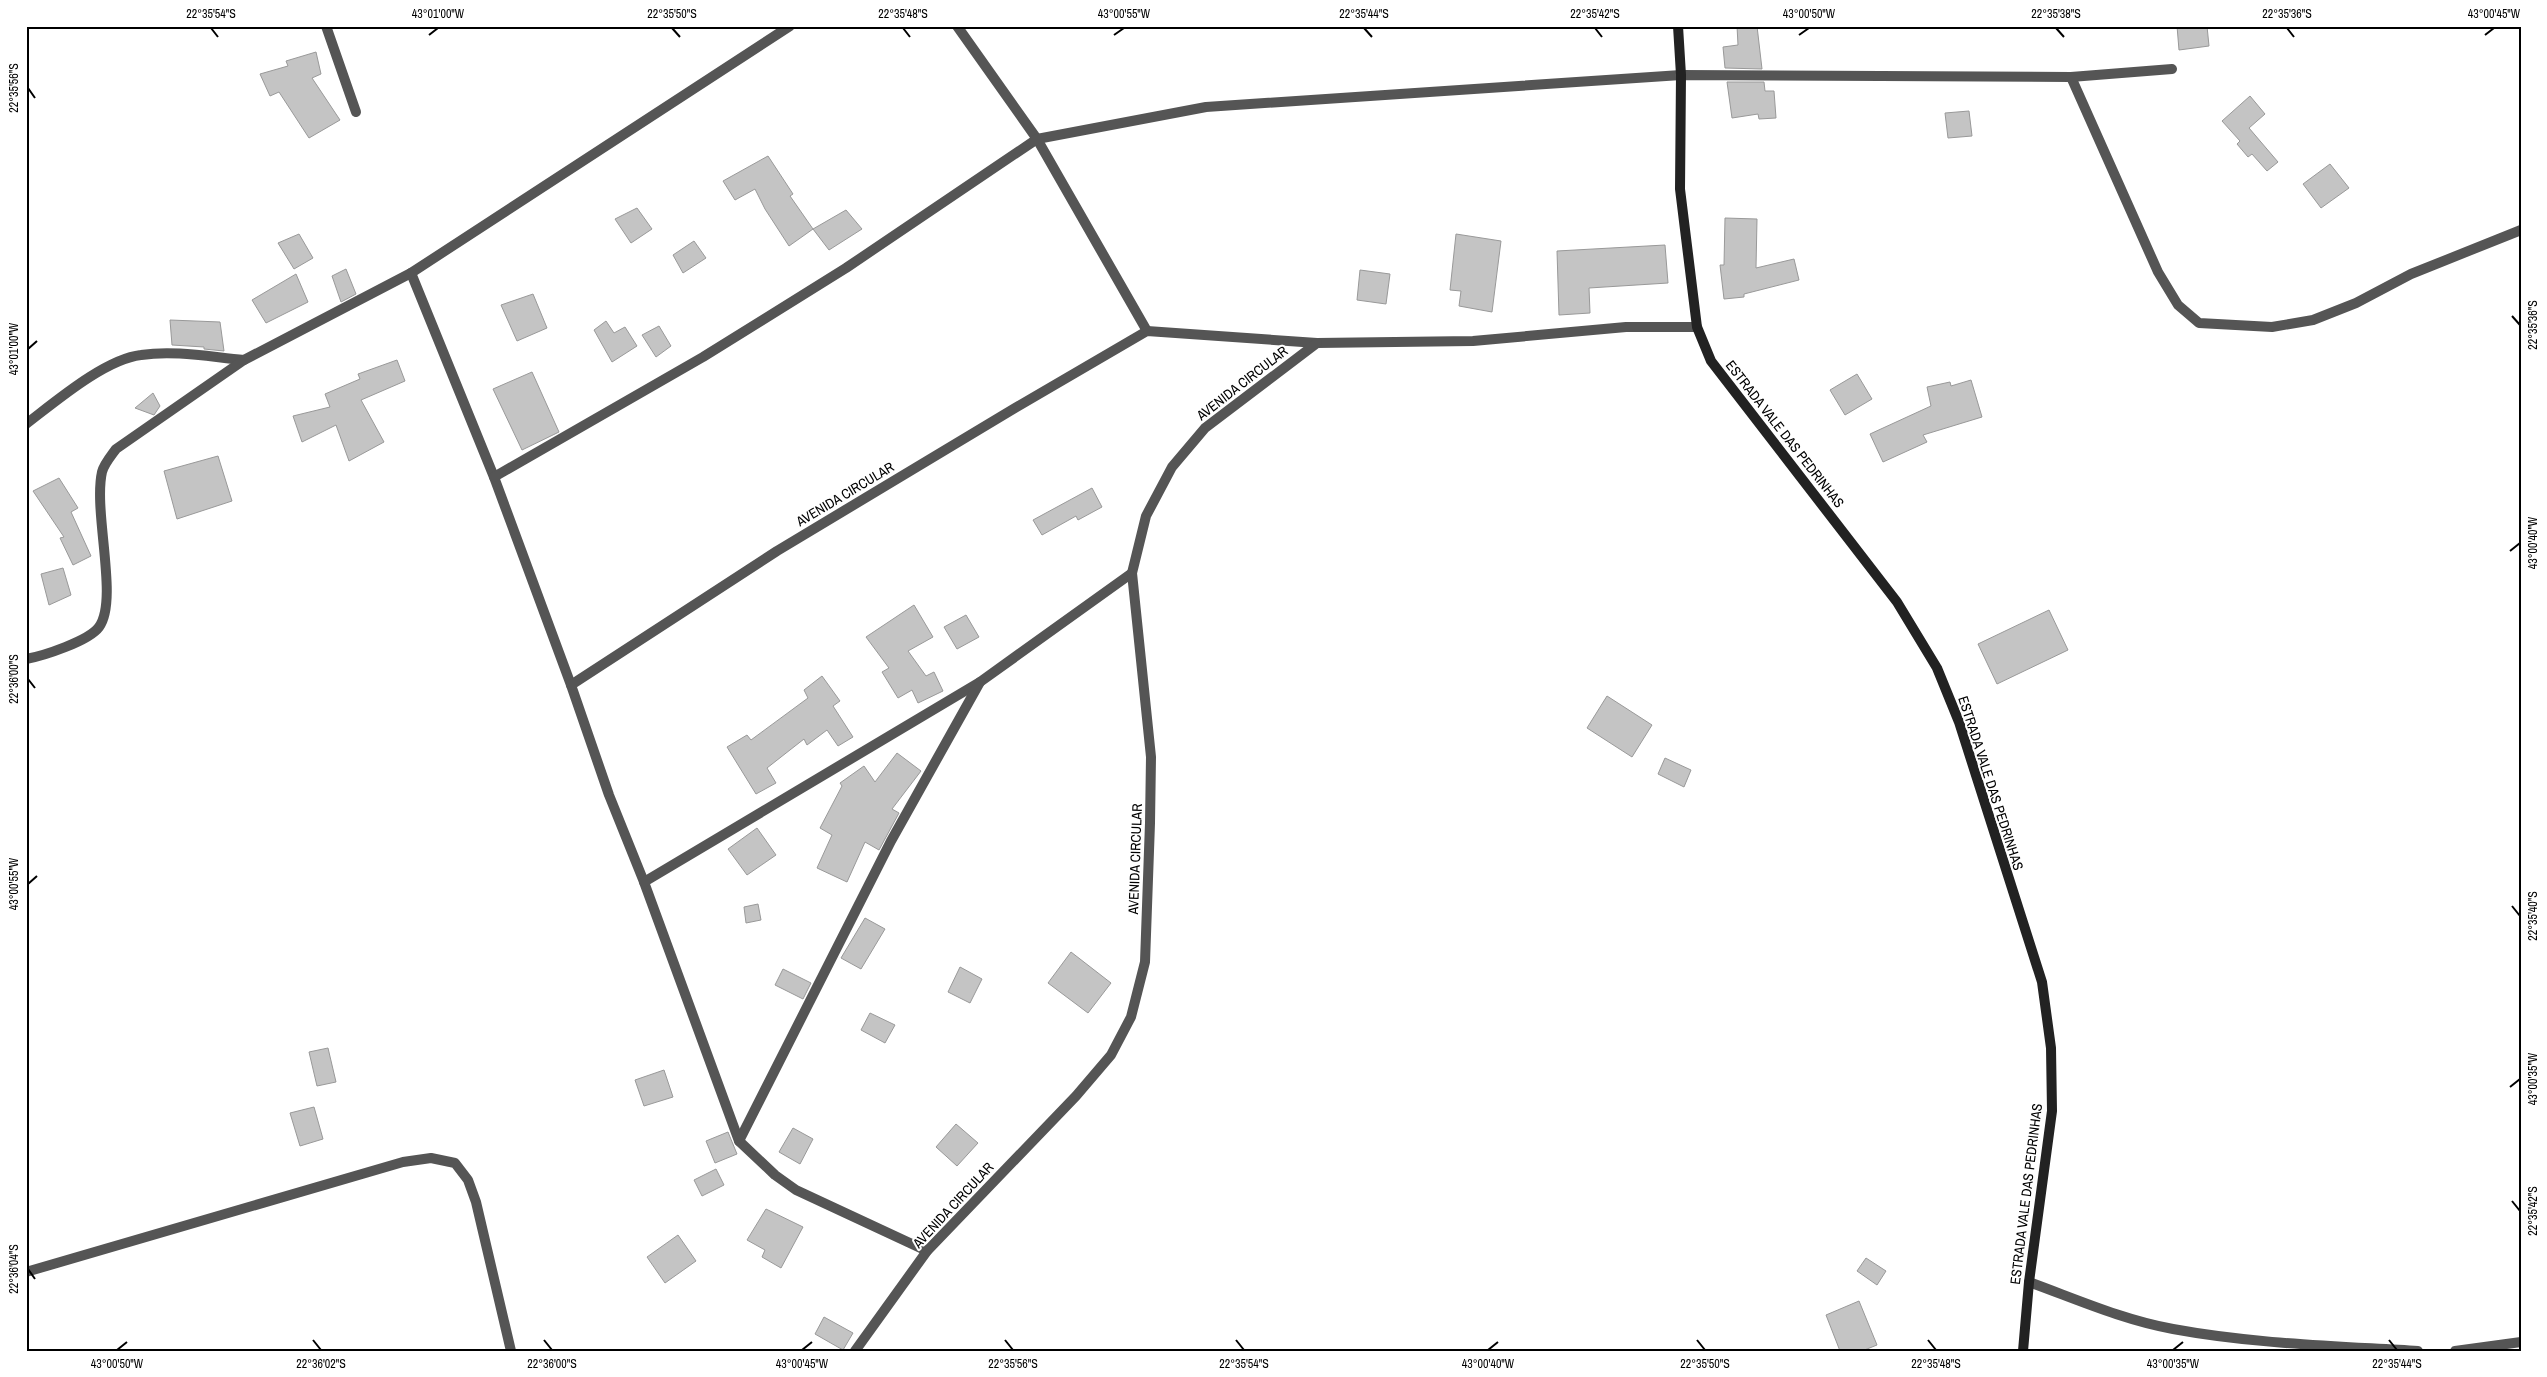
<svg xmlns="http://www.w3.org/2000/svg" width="2547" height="1377" viewBox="0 0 2547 1377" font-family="'Archivo Narrow',sans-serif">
<rect width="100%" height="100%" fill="#fff"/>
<g fill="#c4c4c4" stroke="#999">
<polygon points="1737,26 1757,26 1762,69 1725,68 1723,47 1738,45"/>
<polygon points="2177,26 2207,26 2209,46 2179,50"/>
<polygon points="316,52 321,74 312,78 340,120 309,138 279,92 270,96 260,74 288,66 286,61"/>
<polygon points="1727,82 1764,82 1765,91 1774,91 1776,118 1759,119 1758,114 1732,118"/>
<polygon points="2250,96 2265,114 2249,128 2278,162 2267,171 2252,154 2248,157 2237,144 2240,141 2222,121"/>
<polygon points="1969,111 1972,136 1948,138 1945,113"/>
<polygon points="768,156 793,194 790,196 813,229 789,246 765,209 755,189 735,200 723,181"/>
<polygon points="2330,164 2349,188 2321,208 2303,184"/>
<polygon points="637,208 652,229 631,243 615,219"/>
<polygon points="846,210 862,229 829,250 813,229"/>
<polygon points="1725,218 1757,219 1756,268 1794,259 1799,280 1744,294 1744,297 1724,299 1720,265 1724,265"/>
<polygon points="299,234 313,258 294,269 278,243"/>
<polygon points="1456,234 1501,241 1492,312 1459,306 1461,291 1450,290"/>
<polygon points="694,241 706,258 683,273 673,255"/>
<polygon points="1665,245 1668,283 1589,288 1590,313 1559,315 1557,251"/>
<polygon points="346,269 356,294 341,302 332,276"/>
<polygon points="1360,270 1390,274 1386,304 1357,300"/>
<polygon points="296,274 308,302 266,323 252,300"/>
<polygon points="533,294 547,328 517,341 501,305"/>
<polygon points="170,320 220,322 224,351 204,349 204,347 172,345"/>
<polygon points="606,321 614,333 625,327 637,346 612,362 594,330"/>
<polygon points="659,326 671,346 656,357 642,335"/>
<polygon points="397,360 405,381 361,400 384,442 349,461 336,425 302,442 293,416 330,407 325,394 360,379 358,374"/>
<polygon points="532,372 559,432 522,450 493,389"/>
<polygon points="1857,374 1872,399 1845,415 1830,390"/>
<polygon points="1971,380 1982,417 1923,435 1927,442 1883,462 1870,434 1931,406 1927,387 1950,382 1951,386"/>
<polygon points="153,393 160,406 154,415 135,408"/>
<polygon points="218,456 232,501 177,519 164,471"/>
<polygon points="59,478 78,508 71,512 91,556 73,565 60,538 64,537 33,491"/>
<polygon points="1092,488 1102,507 1078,520 1076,516 1042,535 1033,520"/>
<polygon points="63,568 71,595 49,605 41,574"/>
<polygon points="914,605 933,637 908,651 926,676 934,672 943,691 918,703 912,690 898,698 882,672 889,668 866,637"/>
<polygon points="2049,610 2068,650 1997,684 1978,644"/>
<polygon points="966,615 979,637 957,649 944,627"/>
<polygon points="822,676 840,701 833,706 853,737 838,746 827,730 807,745 804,739 767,768 776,783 756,794 727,747 747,735 751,740 808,698 804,690"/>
<polygon points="1607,696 1652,725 1632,757 1587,728"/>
<polygon points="897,753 921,771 892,809 899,813 879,850 865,842 847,882 817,868 832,835 820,828 842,786 840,783 864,766 875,782"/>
<polygon points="1665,758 1691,770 1684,787 1658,774"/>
<polygon points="757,828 776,855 747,875 728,849"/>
<polygon points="758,904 761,920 746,923 744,907"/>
<polygon points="865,918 885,929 861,969 841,958"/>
<polygon points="1071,952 1111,983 1088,1013 1048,983"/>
<polygon points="960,967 982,979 970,1003 948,992"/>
<polygon points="783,969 811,983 803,999 775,985"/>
<polygon points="870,1013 895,1025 885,1043 861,1030"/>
<polygon points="328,1048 336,1082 317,1086 309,1052"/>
<polygon points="664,1070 673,1097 644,1106 635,1080"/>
<polygon points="314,1107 323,1139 300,1146 290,1113"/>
<polygon points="956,1124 978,1143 957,1166 936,1147"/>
<polygon points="793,1128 813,1139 800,1164 779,1152"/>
<polygon points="728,1132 737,1154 715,1163 706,1141"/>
<polygon points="716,1169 724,1185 702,1196 694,1180"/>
<polygon points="766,1209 803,1227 781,1268 762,1257 765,1250 747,1240"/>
<polygon points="678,1235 696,1261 665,1283 647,1257"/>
<polygon points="1866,1258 1886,1271 1877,1285 1857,1271"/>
<polygon points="1859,1301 1877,1345 1862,1351 1840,1351 1826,1315"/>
<polygon points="824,1317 853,1333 843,1350 815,1334"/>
</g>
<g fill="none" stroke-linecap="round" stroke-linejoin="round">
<polyline stroke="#555" stroke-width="10" points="2071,77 2158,272 2178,305 2199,323 2272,327 2313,320 2356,303 2411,274 2521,230"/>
<g stroke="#555" stroke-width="10">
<polyline points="326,26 356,112"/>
<polyline points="957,26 1037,139 1147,331"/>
<polyline points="411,273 494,477 571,685 609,795 644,882 739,1141 775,1175 796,1190 927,1251"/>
<path d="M26,424C55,402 105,359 141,355C175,350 210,357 244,360"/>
<polyline points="494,477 703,357 846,268 1037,139 1206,107 1681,75 2071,77 2172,69"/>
<path d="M26,659C43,656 89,641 99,627C119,600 93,512 102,472C104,464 111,456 116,449L244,360L411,273L790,26"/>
<polyline points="571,685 777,551 1015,408 1147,331 1317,343 1473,341 1626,327 1697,327"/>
<polyline points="644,882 980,682 1132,573"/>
<polyline points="739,1141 891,841 980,682"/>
<polyline points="26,1272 403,1162 431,1158 455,1163 468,1180 476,1202 511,1351"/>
<path d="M2029,1282C2076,1299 2123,1320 2173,1329C2254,1344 2337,1346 2418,1351"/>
<polyline points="855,1351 927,1251 1076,1096 1111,1055 1131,1017 1145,962 1150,823 1151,757 1132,573 1146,516 1172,467 1205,428 1317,343"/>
<polyline points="2455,1351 2521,1342"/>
</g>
<polyline stroke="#222" stroke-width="10" points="1678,26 1681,75 1680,189 1697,327 1711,361 1897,602 1937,668 1959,722 2042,982 2051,1048 2052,1111 2029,1282 2023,1351"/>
</g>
<path fill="none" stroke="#000" stroke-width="2" d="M211,28L218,37M672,28L680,37M903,28L910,37M1364,28L1372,37M1595,28L1602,37M2056,28L2064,37M2287,28L2294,37M429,35L438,28M1114,35L1124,28M1799,35L1809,28M2485,35L2494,28M28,88L35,98M2512,316L2520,325M28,349L37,341M2510,551L2520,543M28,679L35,688M28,884L37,876M2512,906L2520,916M2510,1087L2520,1079M2512,1201L2520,1211M28,1269L35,1279M313,1340L321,1350M544,1340L552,1350M1005,1340L1013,1350M1236,1340L1244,1350M1697,1340L1705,1350M1928,1340L1936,1350M2389,1340L2397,1350M117,1350L127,1342M802,1350L812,1342M1488,1350L1498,1342M2173,1350L2183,1342"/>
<g text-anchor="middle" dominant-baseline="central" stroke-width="4" stroke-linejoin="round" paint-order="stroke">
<g font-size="14" fill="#000" stroke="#fff">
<text transform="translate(1242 383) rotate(-38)">AVENIDA CIRCULAR</text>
<text transform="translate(1785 434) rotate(52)">ESTRADA VALE DAS PEDRINHAS</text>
<text transform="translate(845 494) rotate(-31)">AVENIDA CIRCULAR</text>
<text transform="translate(1991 783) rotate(72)">ESTRADA VALE DAS PEDRINHAS</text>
<text transform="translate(1135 859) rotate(-88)">AVENIDA CIRCULAR</text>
<text transform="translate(2026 1194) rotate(-83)">ESTRADA VALE DAS PEDRINHAS</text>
<text transform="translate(953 1205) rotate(-47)">AVENIDA CIRCULAR</text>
</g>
</g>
<rect width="2547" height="1377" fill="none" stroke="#ffffff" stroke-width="55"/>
<rect x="28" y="28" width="2492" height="1322" fill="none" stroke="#000" stroke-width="2"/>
<g font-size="12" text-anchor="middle" fill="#000">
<text x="211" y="18">22°35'54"S</text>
<text x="438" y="18">43°01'00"W</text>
<text x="672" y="18">22°35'50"S</text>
<text x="903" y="18">22°35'48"S</text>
<text x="1124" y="18">43°00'55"W</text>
<text x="1364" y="18">22°35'44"S</text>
<text x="1595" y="18">22°35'42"S</text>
<text x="1809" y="18">43°00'50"W</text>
<text x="2056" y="18">22°35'38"S</text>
<text x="2287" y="18">22°35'36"S</text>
<text x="2494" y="18">43°00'45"W</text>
<text transform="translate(14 88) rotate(-90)" y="4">22°35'56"S</text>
<text transform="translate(2533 325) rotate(-90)" y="4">22°35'36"S</text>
<text transform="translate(14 349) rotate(-90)" y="4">43°01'00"W</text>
<text transform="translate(2533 543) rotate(-90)" y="4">43°00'40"W</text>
<text transform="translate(14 679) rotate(-90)" y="4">22°36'00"S</text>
<text transform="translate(14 884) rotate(-90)" y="4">43°00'55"W</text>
<text transform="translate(2533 916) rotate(-90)" y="4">22°35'40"S</text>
<text transform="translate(2533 1079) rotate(-90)" y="4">43°00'35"W</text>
<text transform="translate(2533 1211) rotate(-90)" y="4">22°35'42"S</text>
<text transform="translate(14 1269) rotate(-90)" y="4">22°36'04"S</text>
<text x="117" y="1368">43°00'50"W</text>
<text x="321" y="1368">22°36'02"S</text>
<text x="552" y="1368">22°36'00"S</text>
<text x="802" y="1368">43°00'45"W</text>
<text x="1013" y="1368">22°35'56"S</text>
<text x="1244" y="1368">22°35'54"S</text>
<text x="1488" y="1368">43°00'40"W</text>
<text x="1705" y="1368">22°35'50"S</text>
<text x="1936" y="1368">22°35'48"S</text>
<text x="2173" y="1368">43°00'35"W</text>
<text x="2397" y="1368">22°35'44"S</text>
</g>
</svg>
